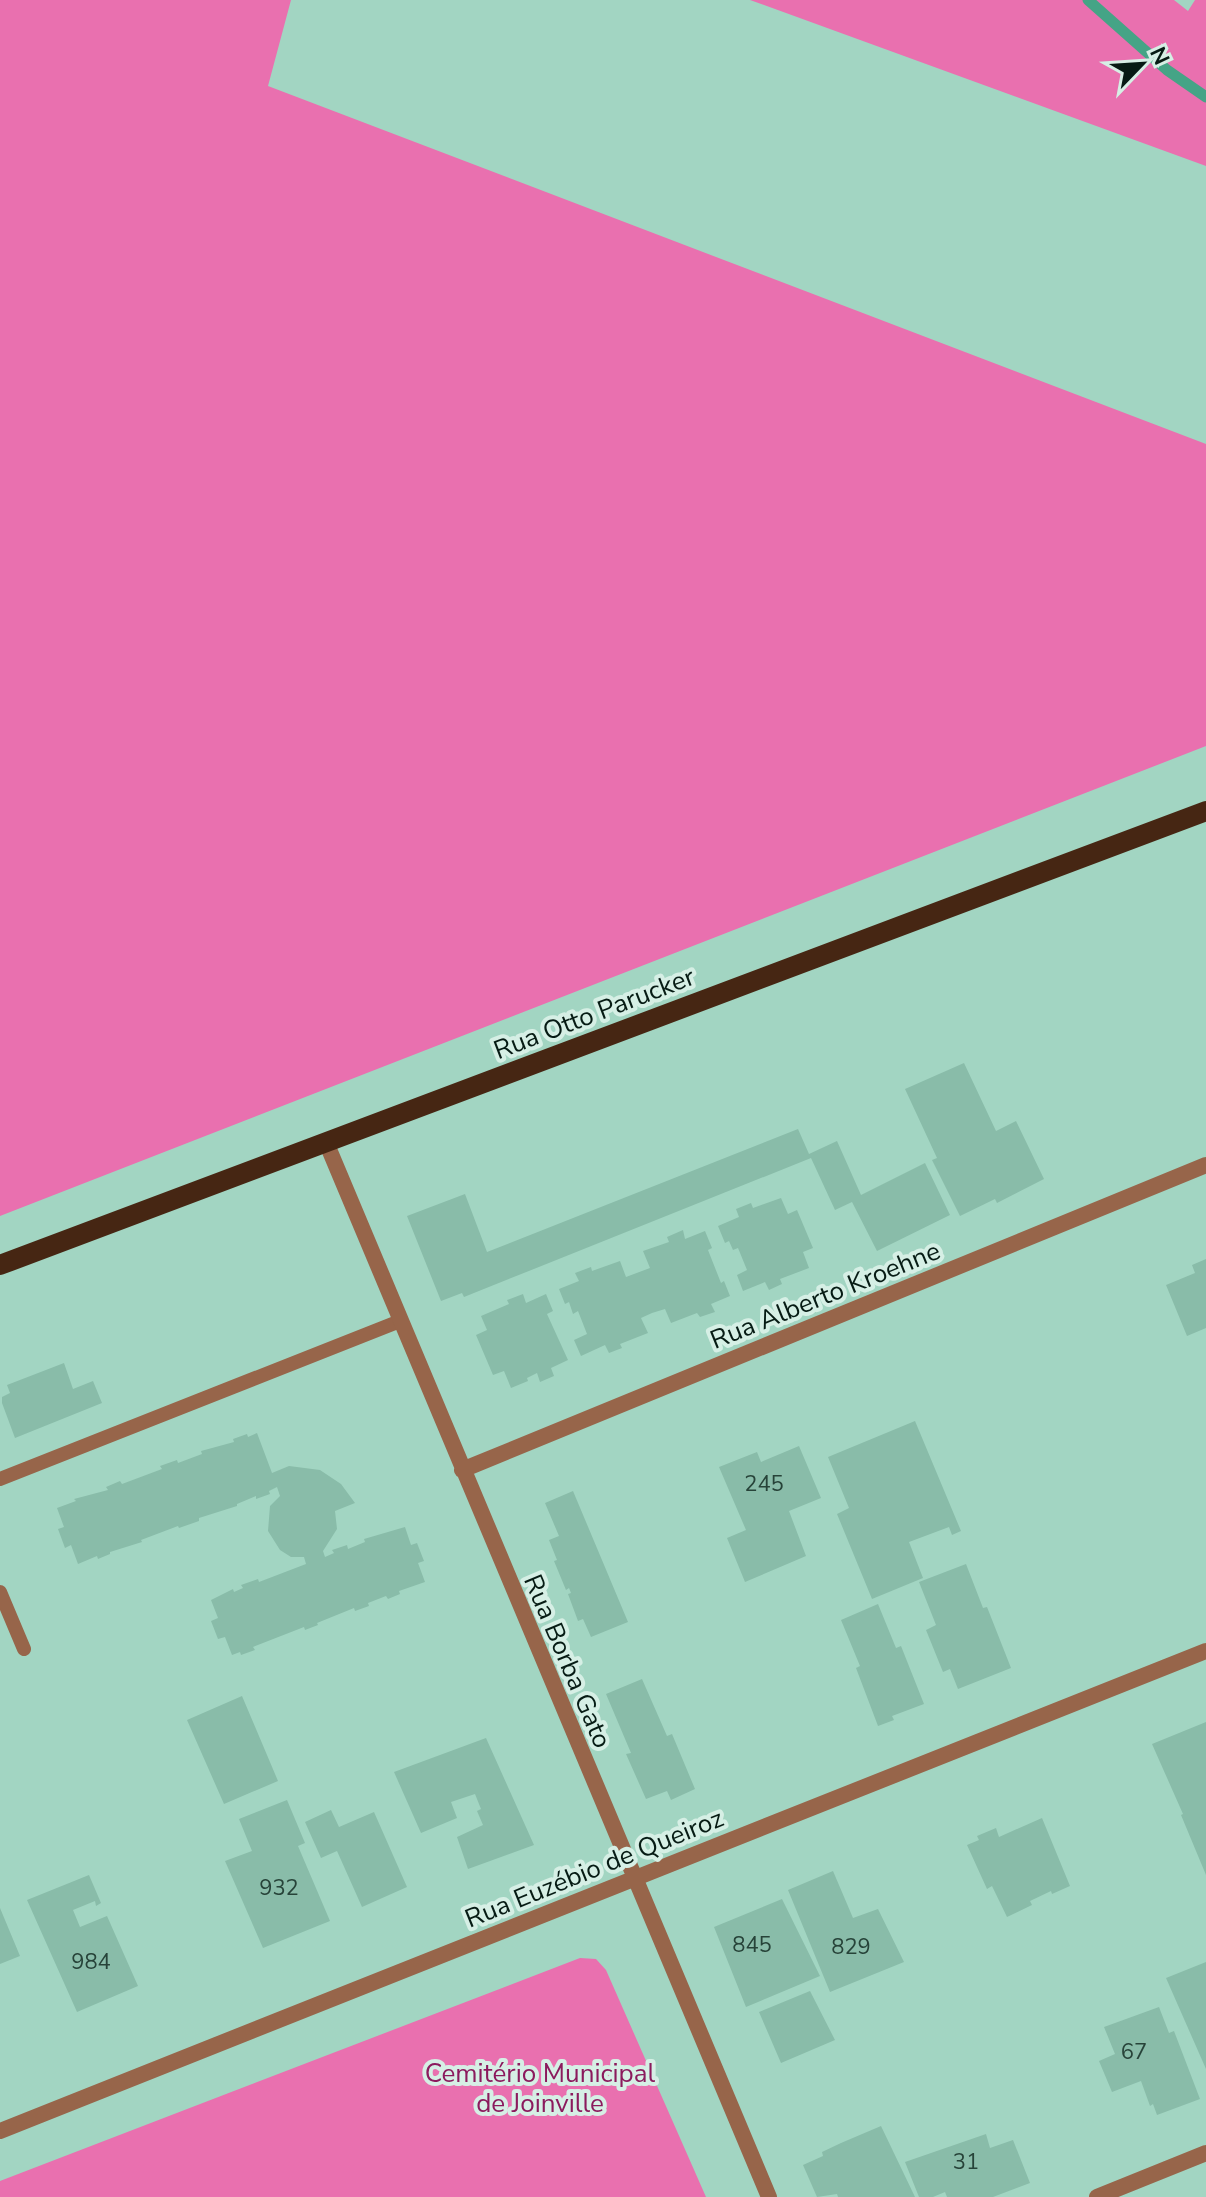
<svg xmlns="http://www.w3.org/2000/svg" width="1206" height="2197" font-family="'Nunito Sans',sans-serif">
  <rect width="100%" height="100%" fill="#a2d5c2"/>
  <path fill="#e970af" d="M0,0h291l-23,86 938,358v302l-1206,470z
    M750,0h424l14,11 7,-11h11v166z
    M580,1958l16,1 10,11 100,227h-706v-16z"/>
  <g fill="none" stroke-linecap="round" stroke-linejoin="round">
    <path stroke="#45a486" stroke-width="11" d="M1088,0l79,70 39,27"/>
  </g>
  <path fill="#89bca9" d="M964,1063l32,68 20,-10 28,58 -47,24 -2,-4 -35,17 -28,-56 5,-2 -32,-69z
    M798,1129l11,25 28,-13 24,54 64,-32 25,52 -73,36 -25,-49 -17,8 -24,-52 -347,139 -2,-4 -21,8 -34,-85 58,-22 22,58z
    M781,1198l7,16 9,-4 16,38 -10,4 6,16 -29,11 2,5 -13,6 -4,-8 -22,9 -6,-16 10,-5 -9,-22 -5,2 -4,-9 -4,2 -7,-17 21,-9 -3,-8 15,-6 2,5z
    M683,1230l2,9 20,-8 7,17 -4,2 13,33 3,-2 6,15 -19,8 4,8 -15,5 -3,-4 -26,10 -6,-14 -13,4 -11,5 7,15 -28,11 2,4 -13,5 -4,-8 -24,11 -7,-16 13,-6 -9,-23 -5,3 -4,-12 -4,2 -6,-15 20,-8 -4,-8 16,-6 1,4 28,-10 6,16 24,-9 -7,-17 26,-9 -2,-5z
    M1206,1259v69l-19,8 -21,-51 29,-12 -3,-8z
    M523,1294l3,9 20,-9 7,17 -6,3 21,46 -17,8 3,8 -14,6 -3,-9 -10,5 1,3 -17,7 -7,-17 -11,4 -17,-40 11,-5 -6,-14 28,-12 -2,-4z
    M64,1363l9,26 20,-8 9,22 -87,35 -13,-35v-6l8,-4 -3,-8z
    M915,1421l46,110 -9,4 -3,-8 -40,15 14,36 -51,21 -35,-85 12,-6 -21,-51z
    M257,1433l15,40 17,-7 31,4 21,14 14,19 -20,8 2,18 -14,22 2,6 9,-4 -2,-3 15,-5 1,4 17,-7 -1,-3 41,-12 6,18 6,-2 7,18 -6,2 7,19 -26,9 1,3 -12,5 -2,-3 -18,7 1,3 -14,5 -1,-3 -37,15 1,2 -13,5 -1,-3 -51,20 2,3 -14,5 -1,-3 -8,3 -7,-18 -7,2 -7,-18 7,-3 -7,-18 22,-11 1,3 9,-4 -2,-3 17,-6 1,3 47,-18 -2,-7h-13l-11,-7 -12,-19 2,-25 10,-10 -3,-9 -8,4 1,3 -14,5v-3l-19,8v2l-38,12v3l-20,7 -1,-2 -37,14 1,2 -32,10v2l-12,5 -1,-3 -19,8 -7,-19 -6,3 -7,-19 6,-2 -7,-19 19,-7 -2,-2 34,-9 -2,-3 14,-6 2,3 40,-15 -2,-3 17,-6 1,3 24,-9 -1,-3 33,-9 -1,-3 14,-5 1,3z
    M799,1446l22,52 -32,13 17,45 -61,26 -18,-44 19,-8 -27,-63 38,-15 4,10z
    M573,1491l55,131 -37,15 -8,-18 -5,2 -10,-27 3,-1 -2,-5 -3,2 -12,-29 3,-1 -8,-20 10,-4 -14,-33z
    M966,1564l17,44 4,-1 24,61 -53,21 -8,-20 -7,3 -17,-42 10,-5 -17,-43z
    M878,1604l18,44 5,-2 23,58 -32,12 2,4 -16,6 -22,-58 4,-2 -19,-46z
    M642,1679l25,57 5,-2 23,55 -24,11 -4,-9 -21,8 -20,-45 5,-1 -25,-59z
    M242,1696l36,85 -54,23 -37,-84z
    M1206,1722v153l-25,-60 2,-1 -31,-70z
    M486,1738l48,107 -66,24 -11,-32 26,-12 -6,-14 4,-2 -6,-15 -24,8 6,16 -36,15 -27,-61z
    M287,1800l18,43 -7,3 32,75 -67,27 -38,-87 27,-10 -13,-32z
    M331,1810l8,17 35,-15 33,75 -45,20 -25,-56 -16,7 -16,-36z
    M1042,1818l28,68 -18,8 -1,-3 -21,10 2,4 -25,12 -15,-31 -5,3 -20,-44 12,-5 -2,-4 19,-8 3,9z
    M833,1871l20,47 25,-9 26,53 -74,30 -42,-102z
    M89,1875l12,28 -5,3 -1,-5 -22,9 7,17 27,-11 31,70 -61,26 -50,-112z
    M782,1899l38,77 -74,31 -32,-80z
    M0,1908l20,48 -20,8z
    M1206,1962v107l-40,-91z
    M810,1991l25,49 -54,23 -22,-51z
    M1159,2007l10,26 5,-2 26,68 -43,16 -4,-11 -3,2 -9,-25 -29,11 -13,-31 16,-7 -11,-27z
    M881,2126l34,71h-77l-1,-3 -20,3 -14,-32 20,-9 -1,-4 19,-9z
    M986,2134l4,14 23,-8 17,43 -37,14h-46l-2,-5 -12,5h-14l-14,-35z"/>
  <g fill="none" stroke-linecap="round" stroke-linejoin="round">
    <path stroke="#97654a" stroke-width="14" d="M0,1479l400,-158
      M0,1592l24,57"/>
    <path stroke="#97654a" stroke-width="16" d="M326,1142l443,1055
      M462,1470l744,-305
      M0,2131l1206,-480
      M1097,2197l109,-44"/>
    <path stroke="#462613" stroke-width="20" d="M0,1265l1206,-454"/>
  </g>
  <g text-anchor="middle" stroke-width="8" stroke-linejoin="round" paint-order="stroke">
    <g font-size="22" fill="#274339">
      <text x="764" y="1491">245</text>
      <text x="279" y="1895">932</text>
      <text x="752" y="1952">845</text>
      <text x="851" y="1954">829</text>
      <text x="91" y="1969">984</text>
      <text x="1134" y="2059">67</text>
      <text x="966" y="2169">31</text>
    </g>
    <g font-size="26" fill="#061b14" stroke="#d6efe5">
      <text transform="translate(594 1013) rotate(-21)" y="9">Rua Otto Parucker</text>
      <text transform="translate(825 1295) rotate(-22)" y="9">Rua Alberto Kroehne</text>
      <text transform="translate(568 1661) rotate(67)" y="9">Rua Borba Gato</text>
      <text transform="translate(594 1868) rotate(-22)" y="9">Rua Euzébio de Queiroz</text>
    </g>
    <g font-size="26" fill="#8b1a5d" stroke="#d6efe5">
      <text x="540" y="2082">Cemitério Municipal<tspan x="540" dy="30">de Joinville</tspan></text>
    </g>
  </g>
  <g transform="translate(1142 64) rotate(65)" stroke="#d6efe5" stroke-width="6" paint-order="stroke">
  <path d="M0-6L14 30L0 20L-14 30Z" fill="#061b14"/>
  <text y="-12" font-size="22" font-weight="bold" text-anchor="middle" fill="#061b14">N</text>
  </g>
</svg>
